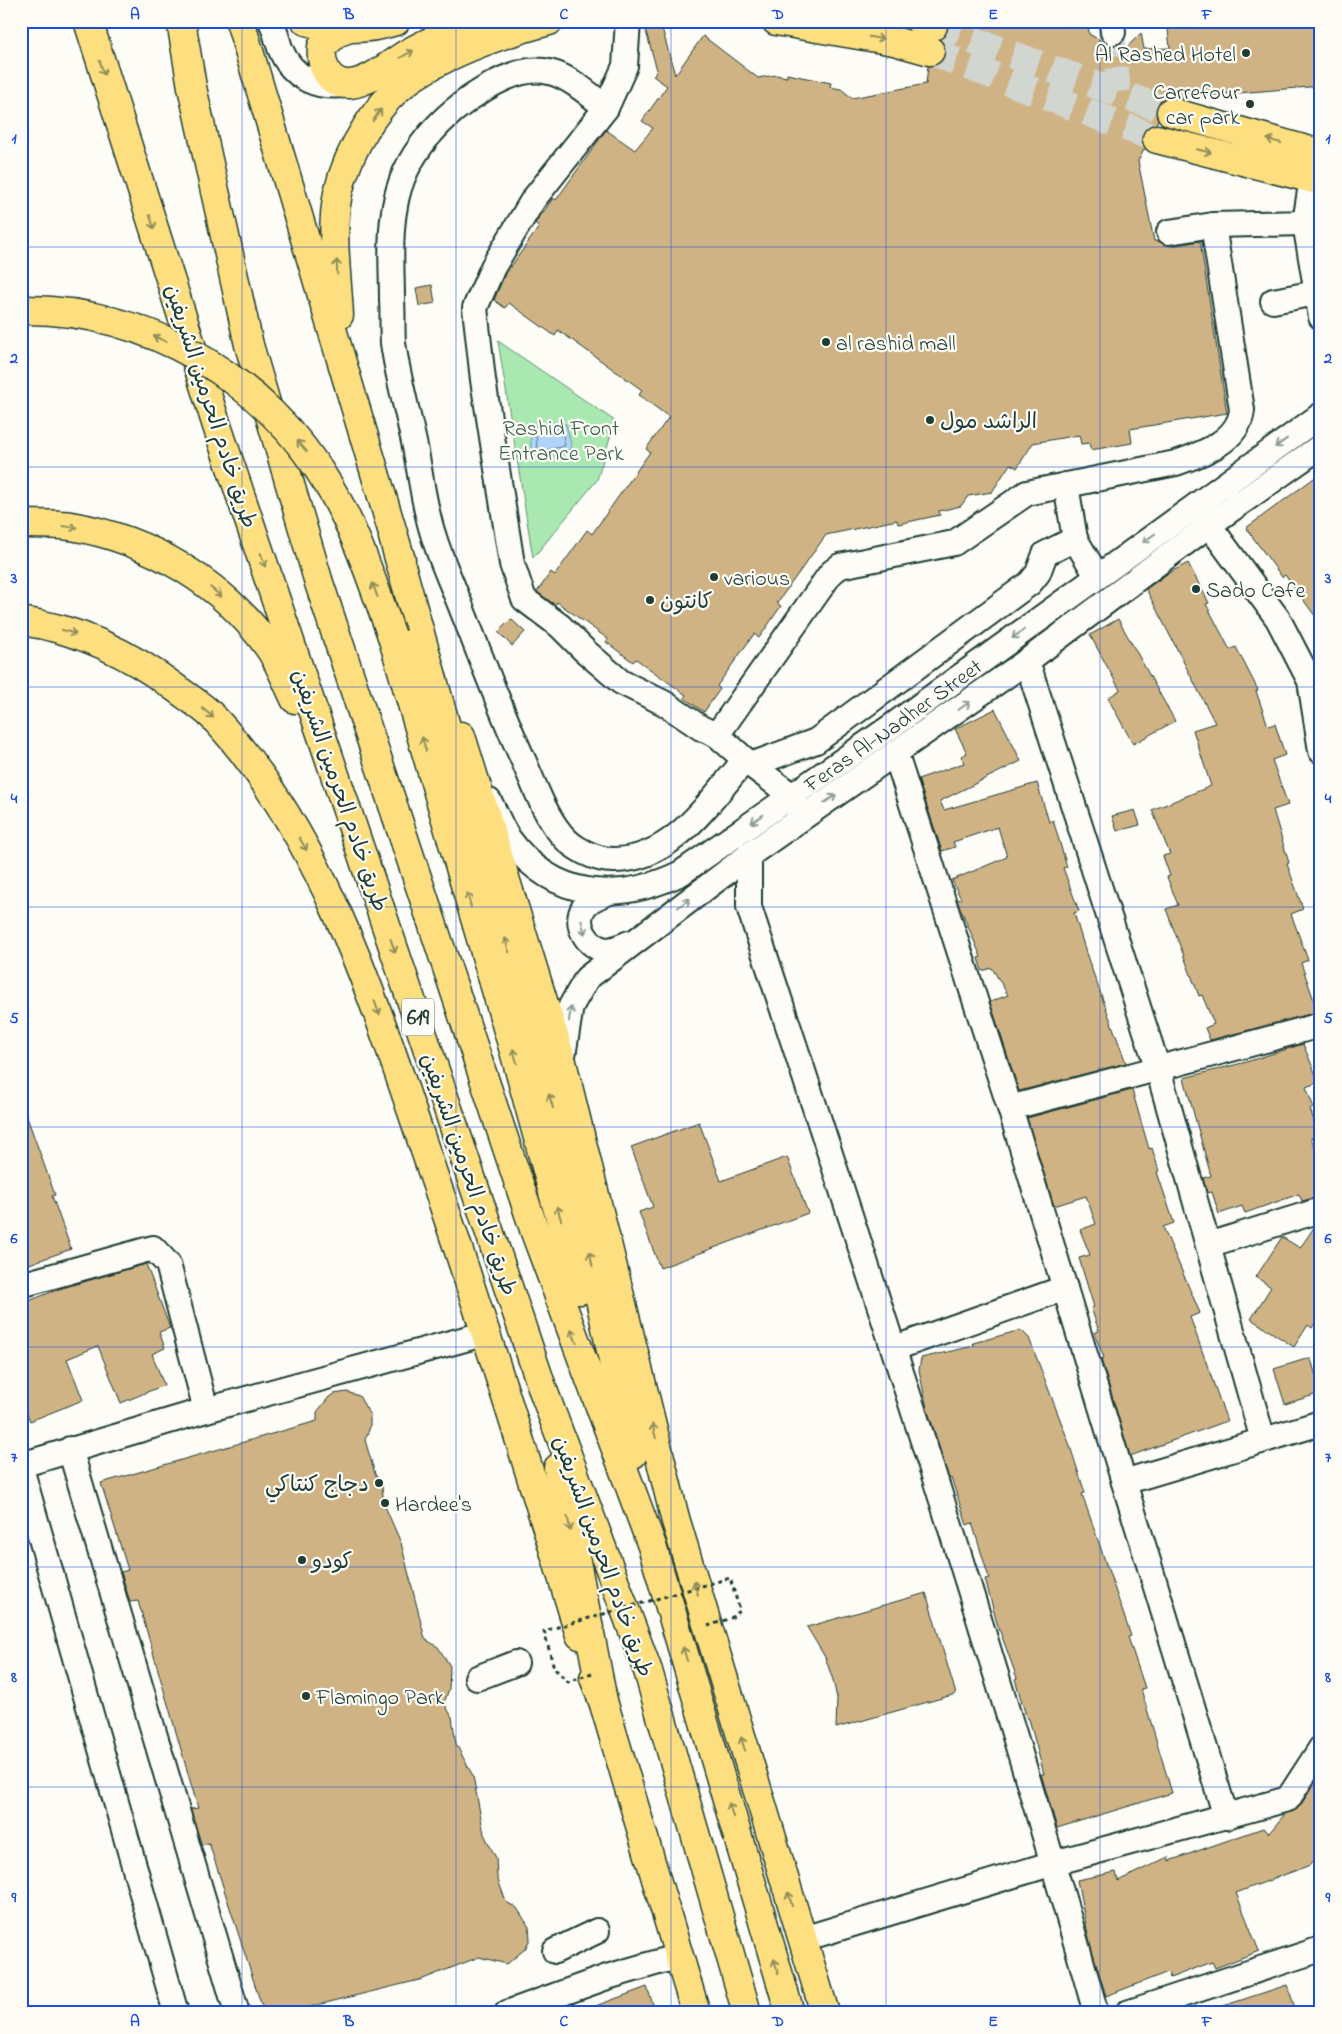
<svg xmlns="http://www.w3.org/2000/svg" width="1342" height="2034" font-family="'Indie Flower','Playpen Sans Arabic',sans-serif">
  <rect width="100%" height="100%" fill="#fdfcf7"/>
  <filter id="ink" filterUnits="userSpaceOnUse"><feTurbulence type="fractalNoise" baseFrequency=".02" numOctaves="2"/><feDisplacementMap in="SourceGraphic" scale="10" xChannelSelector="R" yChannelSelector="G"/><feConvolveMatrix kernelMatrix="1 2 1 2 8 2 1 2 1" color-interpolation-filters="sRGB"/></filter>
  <g filter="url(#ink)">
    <path fill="#a9e8b0" stroke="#649272" d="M498,341l117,80 -18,59 -64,78z"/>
    <path fill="#b0d4f9" stroke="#7698aa" d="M566,424l6,25 -40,11 -2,-33z"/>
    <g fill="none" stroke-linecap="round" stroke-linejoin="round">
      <path stroke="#597983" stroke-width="1" d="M562,430l3,16 -28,6 -1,-20z"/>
    </g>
    <path fill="#d0b385" stroke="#1f3d34" d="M643,21h17l15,54 28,-39 55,42 18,-3 11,2v-3l44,9 -1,4 11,2 11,9 74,-14 2,-18 13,-4 4,-6v-9l-5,-8 7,-7v-11h141l1,13 19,11 17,4 16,-16 3,16 26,-1 -3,-27h154v65l-142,12 -12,-1 -7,4 -4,6 2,13 -2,4 -10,4 -4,8 3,12 -7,13 16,80h4l13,5 29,-5 27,172 -97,16 2,14 -41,7 -2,-7 -8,1 -2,-9 -46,8 -16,25 -7,-4 -18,28 -24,4 -7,10 -22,5 1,4 -42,9 -1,-4 -71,15 -49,68 4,3 -22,32 -5,-4 -37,52 3,3 -16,23 -20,-14 2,-3 -50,-36 -3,3 -27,-20 2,-3 -51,-37 -2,3 -18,-13 14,-20 4,3 32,-45 5,4 58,-82 -4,-3 23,-32 -30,-22 3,-5 -84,-60 -3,6 -46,-33 -4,5 -11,-8 10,-24 35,-49 -4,-4 2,-2 16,-23 3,2 50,-70 29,20 18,-22 -11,-7 25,-35 -14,-10 4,-6z
      M432,285l3,18 -16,3 -3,-18z
      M1321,473v151l-36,-49 -3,2 -36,-49z
      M1188,563l21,40 -3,1 24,46 6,-3 22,43 -2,1 12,35 7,-2 10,31 -13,5 16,45 -15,5 16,53 -2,1 16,45 -12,5 17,46 -7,3 17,49 -108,28 -5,-12 9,-4 -12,-29 -3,1 -33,-87 12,-4 -11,-28 3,-1 -7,-20 7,-2 -18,-44 59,-24 -18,-56 22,-7 -69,-134 21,-15z
      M511,619l14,13 -13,14 -14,-14z
      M1118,619l57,102 -42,23 -25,-46 12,-8 -30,-55z
      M995,709l26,52 -81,40 4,9 93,-27 12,39 4,-2 14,47 -4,1 16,43 -5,2 14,46 38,104 -107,28 -29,-89 18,-7 -16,-27 -10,3 -4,-13 3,-1 -22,-52 -2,-5 4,-1 -9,-19 55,-23 -9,-30 -45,15 2,5 -13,4 -24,-72 46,-16 -3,-7 6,-3 -12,-24z
      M1135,810l5,15 -23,6 -5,-15z
      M1303,1044l16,38 -13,5 8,21 -4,1 9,26 -8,3 10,25v33l-19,5 -3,-7 -54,19 -3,-7 -23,8 -7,-22 -5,1 -4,-15 8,-2 -27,-98 62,-16z
      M1132,1090l17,59 3,-1 7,23 -2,1 17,51 -11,4 37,86 -10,4 37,104 -97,35 -29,-97 3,-1 -10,-25 5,-2 -8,-23 3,-1 -15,-49 11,-3 -10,-25 16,-6 -10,-28 -32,10 -27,-88z
      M21,1106h2l32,89 -3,1 19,53 -50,18z
      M699,1122l22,59 66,-24 21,56 -148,55 -21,-56 14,-5 -22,-60z
      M1321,1224v90l-9,14 -4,-3 -14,22 -43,-28 20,-32 -15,-10 26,-40 18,11 15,-22z
      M146,1264l24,64 -11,4 6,16 -13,6 12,31 -43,18 -23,-57 -31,13 16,41 -53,21 -9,-22v-95l38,-15z
      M1021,1330l8,8 40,105 16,50 -3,1 49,142 -3,1 17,51 -4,1 31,104 -115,35 -16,-54h3l-15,-55h-2l-12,-40 2,-1 -20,-55 -12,-44 4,-1 -17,-55 -5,2 -16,-47 -2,1 -22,-71 -8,-38 2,-12 53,-12 -1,-3z
      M1306,1359h5l10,34 -36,11 -11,-35z
      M347,1392l12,4 11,19v12l-5,13 10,34 7,12 2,18 17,39 24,96 13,8 12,19 -1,23 -5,14 8,14 4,27 17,32 11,58 12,24 1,19 9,25 11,6 12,19 1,12 -5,10 -18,15 -28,-7 -56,22 -138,34h-21l-55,-170 -8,1 -10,-35 7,-1 -60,-207 -8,1 -9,-30 7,-2 -27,-87 216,-62v-9l12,-15 5,-3z
      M926,1593l30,101 -120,34 1,-30 -4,-18 -8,-23 -18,-30z
      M1321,1774v78l-11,13 -74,28 23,58 -44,17 -3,-6 -42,16 -2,-6 -62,24 -16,-52 -13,-64 39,-8 2,9 50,-24 1,4 94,-33 6,5 16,-19 15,-8z
      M1287,1985l10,28h-85l-1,-3z
      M647,1987l9,26h-74v-2z"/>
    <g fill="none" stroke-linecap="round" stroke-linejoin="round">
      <path stroke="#d1d6d0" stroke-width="24" stroke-dasharray="24 12" stroke-linecap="butt" d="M1113,32l6,61"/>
      <path stroke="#d1d6d0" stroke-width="28" stroke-dasharray="28 14" stroke-linecap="butt" d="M933,26l238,86
        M930,51l227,88"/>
      <defs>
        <g id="minor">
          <path d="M271,21c4,9 6,18 9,27 12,31 39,42 70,36"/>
          <path d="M628,21l-3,45 -19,42 -73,92 -40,67 -18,41 8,72 29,184 12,35 36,27 25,25 36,31 43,21 37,25 16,7 34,30 40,30 6,12"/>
          <path d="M1112,21l1,11"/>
          <path d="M606,108c-44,-37 -66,-52 -120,-20 -43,25 -83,67 -91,118 -6,31 -3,64 -3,95 1,14 0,28 1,42 5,35 15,70 22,104 6,29 9,60 18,87 8,27 20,52 30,78 19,48 37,96 58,143 12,26 22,57 40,79 11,14 34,26 52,26 60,1 97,-60 132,-100"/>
          <path d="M1305,223l16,94"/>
          <path d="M1169,232l44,-7 92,-2 7,-45"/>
          <path d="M1273,301l43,-8"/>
          <path d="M1209,525l69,94 32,62 11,70"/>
          <path d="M1075,539l22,37"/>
          <path d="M1027,661l131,408 105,371"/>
          <path d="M717,735l114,-162 9,-7 114,-23 73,-50 149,-30c26,-9 63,-22 66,-53l-29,-185"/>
          <path d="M896,755l114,353 216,709"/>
          <path d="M751,765l65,-24 214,-158 8,-10 7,-19 30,-15 -9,-54"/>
          <path id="s1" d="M489,801c7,12 12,27 20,38 44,60 108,65 172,34l211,-147 429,-311"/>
          <path d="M749,855v52c121,367 242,734 347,1106"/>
          <path d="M607,893c-9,3 -21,8 -25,18 -7,16 7,37 24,39 8,0 16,-4 23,-7"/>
          <path d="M562,1062l9,-56 16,-28 162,-123 278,-194 182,-136 112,-79"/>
          <path d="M1010,1108l311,-83"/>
          <path d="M1208,1245l113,-35"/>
          <path d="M21,1285l132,-37 15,16 38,146"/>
          <path d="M895,1348l170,-60"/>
          <path d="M70,1449l167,564"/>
          <path d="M21,1465l185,-55 281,-77"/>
          <path d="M21,1468l155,545"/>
          <path d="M1124,1482l197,-59"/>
          <path d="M477,1678l39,-15"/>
          <path d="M803,1939l251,-76 234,-64 33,-51"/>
          <path d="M555,1951l42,-20"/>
          <path d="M507,2013l100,-36 72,-21"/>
          <path d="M1127,2013l194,-64"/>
        </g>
        <path id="major" d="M240,21l161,539
          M306,21c30,9 59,10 90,0
          M776,21l118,20 36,10
          M920,21l13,5
          M350,28l-14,5 -14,14c-2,19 7,38 28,37 21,-2 41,-21 58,-31 18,-10 43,-22 64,-26 11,-3 23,-2 34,-3
          M1171,112l150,42
          M1157,139l164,42
          M339,315c-2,-40 -9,-83 -1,-122 10,-43 40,-94 78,-118 40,-26 88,-42 133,-54
          M21,621c59,8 113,35 160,71 11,8 24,16 33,26 110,118 163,291 214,441 54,158 103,317 152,476
          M461,736l101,326 113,456 150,495
          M594,1678l9,23 93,312"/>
        <path id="highway" d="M88,21l128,402 327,967 105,281 99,342
          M181,21l11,66 57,258 70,238 216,649 117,314 138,467
          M21,524c16,0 34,0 50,2 77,13 153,57 199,123 10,15 17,34 25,50
          M393,537l186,664 54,253
          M392,636l122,415 66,239
          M558,1468l45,233"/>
      </defs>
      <use href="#minor" stroke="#1f3d34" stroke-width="28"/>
      <use href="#major" stroke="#1f3d34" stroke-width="31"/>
      <use href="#highway" stroke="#1f3d34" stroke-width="31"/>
      <use href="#minor" stroke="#fdfcf7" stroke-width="24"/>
      <use href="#major" stroke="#fedf80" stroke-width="28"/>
      <use href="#highway" stroke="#fedf80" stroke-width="28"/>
      <defs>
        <path id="highway-bridge" d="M21,310c125,-2 245,69 308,176 28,46 44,99 63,150"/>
      </defs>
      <use href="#highway-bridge" stroke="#1f3d34" stroke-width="31" stroke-linecap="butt"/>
      <path stroke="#1f3d34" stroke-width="3" stroke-dasharray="4 4" stroke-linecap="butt" d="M592,1673l-24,9 -14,-14 -10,-37 186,-53 10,33 -9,7 -23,8"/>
      <use href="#highway-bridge" stroke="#fedf80" stroke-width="28"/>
    </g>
    <defs><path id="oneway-shaft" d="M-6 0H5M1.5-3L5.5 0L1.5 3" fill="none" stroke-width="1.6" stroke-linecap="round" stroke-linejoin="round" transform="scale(1.25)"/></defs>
    <g stroke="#8e8e5a">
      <use href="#oneway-shaft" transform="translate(876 38) rotate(10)"/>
      <use href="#oneway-shaft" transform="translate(407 54) rotate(-29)"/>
      <use href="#oneway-shaft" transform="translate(102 68) rotate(72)"/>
      <use href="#oneway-shaft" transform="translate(377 115) rotate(-55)"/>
      <use href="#oneway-shaft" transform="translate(1274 141) rotate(-165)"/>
      <use href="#oneway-shaft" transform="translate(1204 151) rotate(14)"/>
      <use href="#oneway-shaft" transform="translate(152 222) rotate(72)"/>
      <use href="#oneway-shaft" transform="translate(337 267) rotate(-92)"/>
      <use href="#oneway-shaft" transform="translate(160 339) rotate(-156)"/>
      <use href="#oneway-shaft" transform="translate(302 446) rotate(-130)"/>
      <use href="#oneway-shaft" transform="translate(70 527) rotate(8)"/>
      <use href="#oneway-shaft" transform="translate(263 560) rotate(71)"/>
      <use href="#oneway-shaft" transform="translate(375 590) rotate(-110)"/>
      <use href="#oneway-shaft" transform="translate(216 592) rotate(40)"/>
      <use href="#oneway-shaft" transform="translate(69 632) rotate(17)"/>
      <use href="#oneway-shaft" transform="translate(208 713) rotate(40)"/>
      <use href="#oneway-shaft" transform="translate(424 744) rotate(-106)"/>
      <use href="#oneway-shaft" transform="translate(303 844) rotate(60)"/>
      <use href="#oneway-shaft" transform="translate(469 900) rotate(-106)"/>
      <use href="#oneway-shaft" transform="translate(507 945) rotate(-106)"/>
      <use href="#oneway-shaft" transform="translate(393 946) rotate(71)"/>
      <use href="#oneway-shaft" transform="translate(377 1008) rotate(71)"/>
      <use href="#oneway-shaft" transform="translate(515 1056) rotate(-106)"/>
      <use href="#oneway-shaft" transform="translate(551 1101) rotate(-106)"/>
      <use href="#oneway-shaft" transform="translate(559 1213) rotate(-106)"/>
      <use href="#oneway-shaft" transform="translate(591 1259) rotate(-102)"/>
      <use href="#oneway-shaft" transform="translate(574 1336) rotate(-110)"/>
      <use href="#oneway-shaft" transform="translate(654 1431) rotate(-104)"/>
      <use href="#oneway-shaft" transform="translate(569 1524) rotate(79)"/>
      <use href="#oneway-shaft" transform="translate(696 1588) rotate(-107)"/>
      <use href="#oneway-shaft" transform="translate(685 1654) rotate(-107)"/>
      <use href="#oneway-shaft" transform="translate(743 1744) rotate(-107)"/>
      <use href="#oneway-shaft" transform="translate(731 1810) rotate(-106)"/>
      <use href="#oneway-shaft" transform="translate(790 1899) rotate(-107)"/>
      <use href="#oneway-shaft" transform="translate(776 1966) rotate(-106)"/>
    </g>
    <g stroke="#8e9c96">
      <use href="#oneway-shaft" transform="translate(1281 443) rotate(144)"/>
      <use href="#oneway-shaft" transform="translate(1149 538) rotate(144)"/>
      <use href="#oneway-shaft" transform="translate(1018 634) rotate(144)"/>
      <use href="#oneway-shaft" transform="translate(964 706) rotate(-35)"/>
      <use href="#oneway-shaft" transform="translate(830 799) rotate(-34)"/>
      <use href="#oneway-shaft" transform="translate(757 819) rotate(145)"/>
      <use href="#oneway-shaft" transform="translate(684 903) rotate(-37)"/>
      <use href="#oneway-shaft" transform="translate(583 927) rotate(76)"/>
      <use href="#oneway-shaft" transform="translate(570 1014) rotate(-81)"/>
    </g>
  </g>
  <path fill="none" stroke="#1d4ed8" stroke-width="1" stroke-opacity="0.55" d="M242,21v1992M456,21v1992M671,21v1992M886,21v1992M1100,21v1992M21,247h1300M21,467h1300M21,687h1300M21,907h1300M21,1127h1300M21,1347h1300M21,1567h1300M21,1787h1300"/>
  <g fill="#1f3d34" stroke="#fdfcf7" stroke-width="2">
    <circle cx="1246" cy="53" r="5"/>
    <circle cx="1250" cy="104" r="5"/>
    <circle cx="826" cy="342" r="5"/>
    <circle cx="930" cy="420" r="5"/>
    <circle cx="714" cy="577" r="5"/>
    <circle cx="1196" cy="589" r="5"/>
    <circle cx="650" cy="600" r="5"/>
    <circle cx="379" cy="1483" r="5"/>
    <circle cx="385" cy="1503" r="5"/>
    <circle cx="302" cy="1560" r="5"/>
    <circle cx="306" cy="1696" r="5"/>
  </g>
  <g text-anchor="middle" stroke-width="4.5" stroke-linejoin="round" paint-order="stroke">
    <rect fill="#fdfcf7" stroke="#62766e" stroke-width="1" x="402" y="998.5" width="32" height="37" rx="4"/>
    <g font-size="21" font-weight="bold" fill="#1f3d34">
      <text x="418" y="1024">619</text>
    </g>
    <g font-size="22" fill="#1f3d34" stroke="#fdfcf7" text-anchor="start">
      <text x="1236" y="61" text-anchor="end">Al Rashed Hotel</text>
      <text x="1240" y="99" text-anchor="end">Carrefour<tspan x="1240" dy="25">car park</tspan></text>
      <text x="836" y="350">al rashid mall</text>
      <text x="940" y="428">الراشد مول</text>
      <text x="724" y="585">various</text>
      <text x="1206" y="597">Sado Cafe</text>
      <text x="660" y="608">كانتون</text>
      <text x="369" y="1491" text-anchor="end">دجاج كنتاكي</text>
      <text x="395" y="1511">Hardee's</text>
      <text x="312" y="1568">كودو</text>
      <text x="316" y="1704">Flamingo Park</text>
    </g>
    <g font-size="22" fill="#1f3d34" stroke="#fdfcf7">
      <text transform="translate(212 406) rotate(72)" y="8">طريق خادم الحرمين الشريفين</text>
      <text dy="8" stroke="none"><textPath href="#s1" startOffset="494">Feras Al-Nadher Street</textPath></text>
      <text transform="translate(341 790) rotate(71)" y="8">طريق خادم الحرمين الشريفين</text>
      <text transform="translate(470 1174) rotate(71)" y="8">طريق خادم الحرمين الشريفين</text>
      <text transform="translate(604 1556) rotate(70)" y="8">طريق خادم الحرمين الشريفين</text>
    </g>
    <g font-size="22" fill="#3b5f4d" stroke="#fdfcf7">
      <text x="561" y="435">Rashid Front<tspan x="561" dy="25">Entrance Park</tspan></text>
    </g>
  </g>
  <rect width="1342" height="2034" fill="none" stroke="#fdfcf7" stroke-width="55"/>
  <rect x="28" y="28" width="1286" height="1978" fill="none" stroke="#1d4ed8" stroke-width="2"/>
  <g font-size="16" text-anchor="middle" font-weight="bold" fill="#1d4ed8">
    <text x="135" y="19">A</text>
    <text x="349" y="19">B</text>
    <text x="564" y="19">C</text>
    <text x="778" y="19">D</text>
    <text x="993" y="19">E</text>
    <text x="1207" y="19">F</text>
    <text x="14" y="143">1</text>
    <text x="1328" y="143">1</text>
    <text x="14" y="363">2</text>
    <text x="1328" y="363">2</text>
    <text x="14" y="583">3</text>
    <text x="1328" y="583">3</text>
    <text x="14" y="803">4</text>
    <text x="1328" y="803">4</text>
    <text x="14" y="1023">5</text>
    <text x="1328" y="1023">5</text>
    <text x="14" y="1243">6</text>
    <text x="1328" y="1243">6</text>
    <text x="14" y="1462">7</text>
    <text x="1328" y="1462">7</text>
    <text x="14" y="1682">8</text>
    <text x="1328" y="1682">8</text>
    <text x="14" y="1902">9</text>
    <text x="1328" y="1902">9</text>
    <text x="135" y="2026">A</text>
    <text x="349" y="2026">B</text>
    <text x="564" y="2026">C</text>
    <text x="778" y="2026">D</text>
    <text x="993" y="2026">E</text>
    <text x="1207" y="2026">F</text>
  </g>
</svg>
